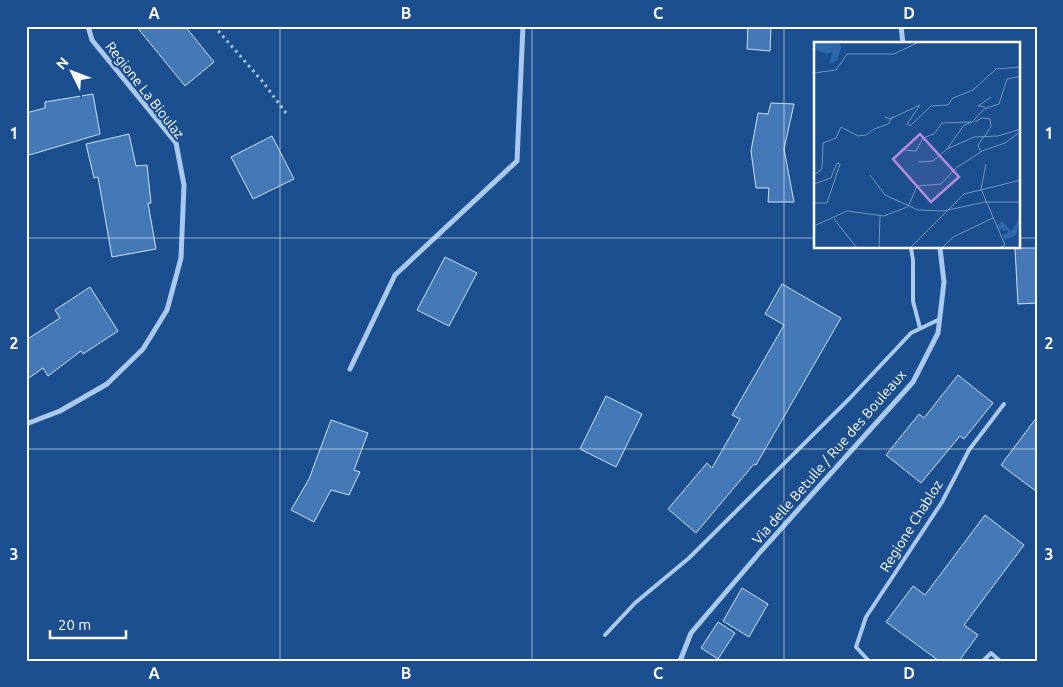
<svg xmlns="http://www.w3.org/2000/svg" width="1063" height="687" font-family="Ubuntu,sans-serif">
  <rect width="100%" height="100%" fill="#1b4f8f"/>
  <path fill="#4478b7" stroke="#cfe3fa" d="M136,26h49l29,36 -29,24z
    M748,26h23l-1,25 -23,-2z
    M93,94l7,40 -74,22v-43l19,-5v-6z
    M771,103l23,1 -10,45 10,53h-26l1,-14h-13l-5,-37 7,-38 10,1z
    M129,134l7,32 11,-1 4,38h-3l8,46 -44,8 -14,-80 -4,1 -8,-34z
    M272,136l22,43 -41,20 -22,-42z
    M1015,248h22v55l-19,1z
    M445,257l32,16 -28,53 -32,-16z
    M782,284l59,34 -85,147 -2,-1 -58,69 -28,-24 39,-46 5,5 28,-49 -8,-4 52,-90 -19,-11z
    M90,287l28,44 -35,23 -2,-3 -33,25 -5,-8 -17,12v-40l34,-22 -5,-8z
    M958,375l35,28 -29,36 -4,-3 -39,47 -35,-28 33,-41 5,4z
    M606,396l36,18 -26,53 -36,-18z
    M1037,417v75l-36,-27z
    M331,420l37,13 -14,37 6,2 -11,23 -18,-5 -17,32 -23,-12 18,-31z
    M985,515l39,30 -60,80 14,10 -19,26h-20l-53,-39 27,-36 12,9z
    M742,588l26,16 -19,33 -26,-16z
    M718,622l17,11 -17,26 -17,-11z"/>
  <g fill="none" stroke-linecap="round" stroke-linejoin="round">
    <path stroke="#a9c9ee" stroke-width="3" stroke-dasharray="2.5 4" stroke-linecap="butt" d="M214,26l49,56 23,31"/>
    <path stroke="#a9c9ee" stroke-width="4" d="M911,248l2,12v41l7,27
      M605,635l30,-32 54,-45 161,-160 61,-65 29,-14
      M869,661l-13,-14 10,-30 76,-115 27,-52 35,-46
      M983,661l8,-8 9,8"/>
    <path stroke="#a9c9ee" stroke-width="5" d="M901,26l2,18
      M350,369l45,-94 122,-114 6,-135
      M26,424l34,-13 47,-27 36,-35 24,-39 14,-52 3,-73 -8,-42 -84,-103 -4,-14
      M680,661l11,-28 70,-82 152,-169 25,-49 6,-51 -4,-34"/>
  </g>
  <path fill="none" stroke="#fff" stroke-width="1" stroke-opacity="0.55" d="M280,26v635M532,26v635M784,26v635M26,238h790M1019,238h18M26,449h1011"/>
  <g text-anchor="middle" stroke-width="4.5" stroke-linejoin="round" paint-order="stroke">
    <g font-size="14" fill="#fff" stroke="#1b4f8f">
      <text transform="translate(145 90) rotate(52)" y="5">Regione La Bioulaz</text>
      <text transform="translate(829 457) rotate(-49)" y="5">Via delle Betulle / Rue des Bouleaux</text>
      <text transform="translate(911 526) rotate(-58)" y="5">Regione Chabloz</text>
    </g>
  </g>
  <g transform="translate(814 42)">
    <rect width="206" height="206" fill="#1b4f8f"/>
    <path d="M0,0h25l2,6 -4,12 -7,4 2,-12 -5,2 -12,-4zM206,176l-4,17 -11,5 -3,-6h5l1,-4 -5,1 -1,-4 -2,4 -3,-6 5,-4 9,10z" fill="#2e69ad"/>
    <path fill="none" stroke="#7695bc" stroke-width="1" d="M0,31l22,-3 11,-16h47l25,-12M207,34l-14,3 -8,25 -15,5 -12,13 -8,3 -17,24 27,-12 24,-1 23,-7M171,65l-7,-1 13,-9M71,75l5,2 30,-14 -13,19 3,2 21,-20 17,-1 5,-7 20,-8 23,-21 25,-2M161,80l7,-4 8,1 1,8 -13,18 3,7M89,108l13,1 7,-13 11,-4 8,-11 29,-1M104,120l15,-1 14,-12M172,122l-5,25 24,56 -6,3M0,133l8,-6 1,-26 13,-5 5,-11 17,9 8,-1 8,-6 14,-5 5,-8M56,133l15,20 33,15 25,1 42,-9h36M0,142l17,-6 6,-15 3,1 -13,39h-13M94,165l9,-21 24,-2 15,-16 26,-17 23,-8 16,-12M20,177l23,29M0,184l33,-15 37,5 23,-9M50,206h19M65,206l1,-32M73,206h28M96,206l54,-54 57,-14M128,206l11,-11 40,-19"/>
    <path fill="#b68bdc" fill-opacity="0.15" stroke="#b68bdc" stroke-width="2.5" d="M106,92l39,43 -28,25 -38,-43z"/>
    <rect width="206" height="206" fill="none" stroke="#fff" stroke-width="2.5"/>
  </g>
  <rect width="1063" height="687" fill="none" stroke="#1b4f8f" stroke-width="55"/>
  <g transform="translate(72 72) rotate(312)" stroke="#1b4f8f" stroke-width="4" paint-order="stroke">
  <path d="M0-4L9 19L0 12L-9 19Z" fill="#ffffff"/>
  <text y="-8" font-size="14" font-weight="bold" text-anchor="middle" fill="#ffffff">N</text>
  </g>
  <path d="M50 630v8h76v-8" fill="none" stroke="#ffffff" stroke-width="2.5"/>
  <text x="58" y="630" font-size="15" fill="#ffffff" stroke="#1b4f8f" stroke-width="4" paint-order="stroke">20 m</text>
  <rect x="28" y="28" width="1008" height="632" fill="none" stroke="#fff" stroke-width="2"/>
  <g font-size="16" text-anchor="middle" font-weight="bold" fill="#fff">
    <text x="154" y="19">A</text>
    <text x="406" y="19">B</text>
    <text x="658" y="19">C</text>
    <text x="909" y="19">D</text>
    <text x="14" y="139">1</text>
    <text x="1049" y="139">1</text>
    <text x="14" y="349">2</text>
    <text x="1049" y="349">2</text>
    <text x="14" y="560">3</text>
    <text x="1049" y="560">3</text>
    <text x="154" y="679">A</text>
    <text x="406" y="679">B</text>
    <text x="658" y="679">C</text>
    <text x="909" y="679">D</text>
  </g>
</svg>
